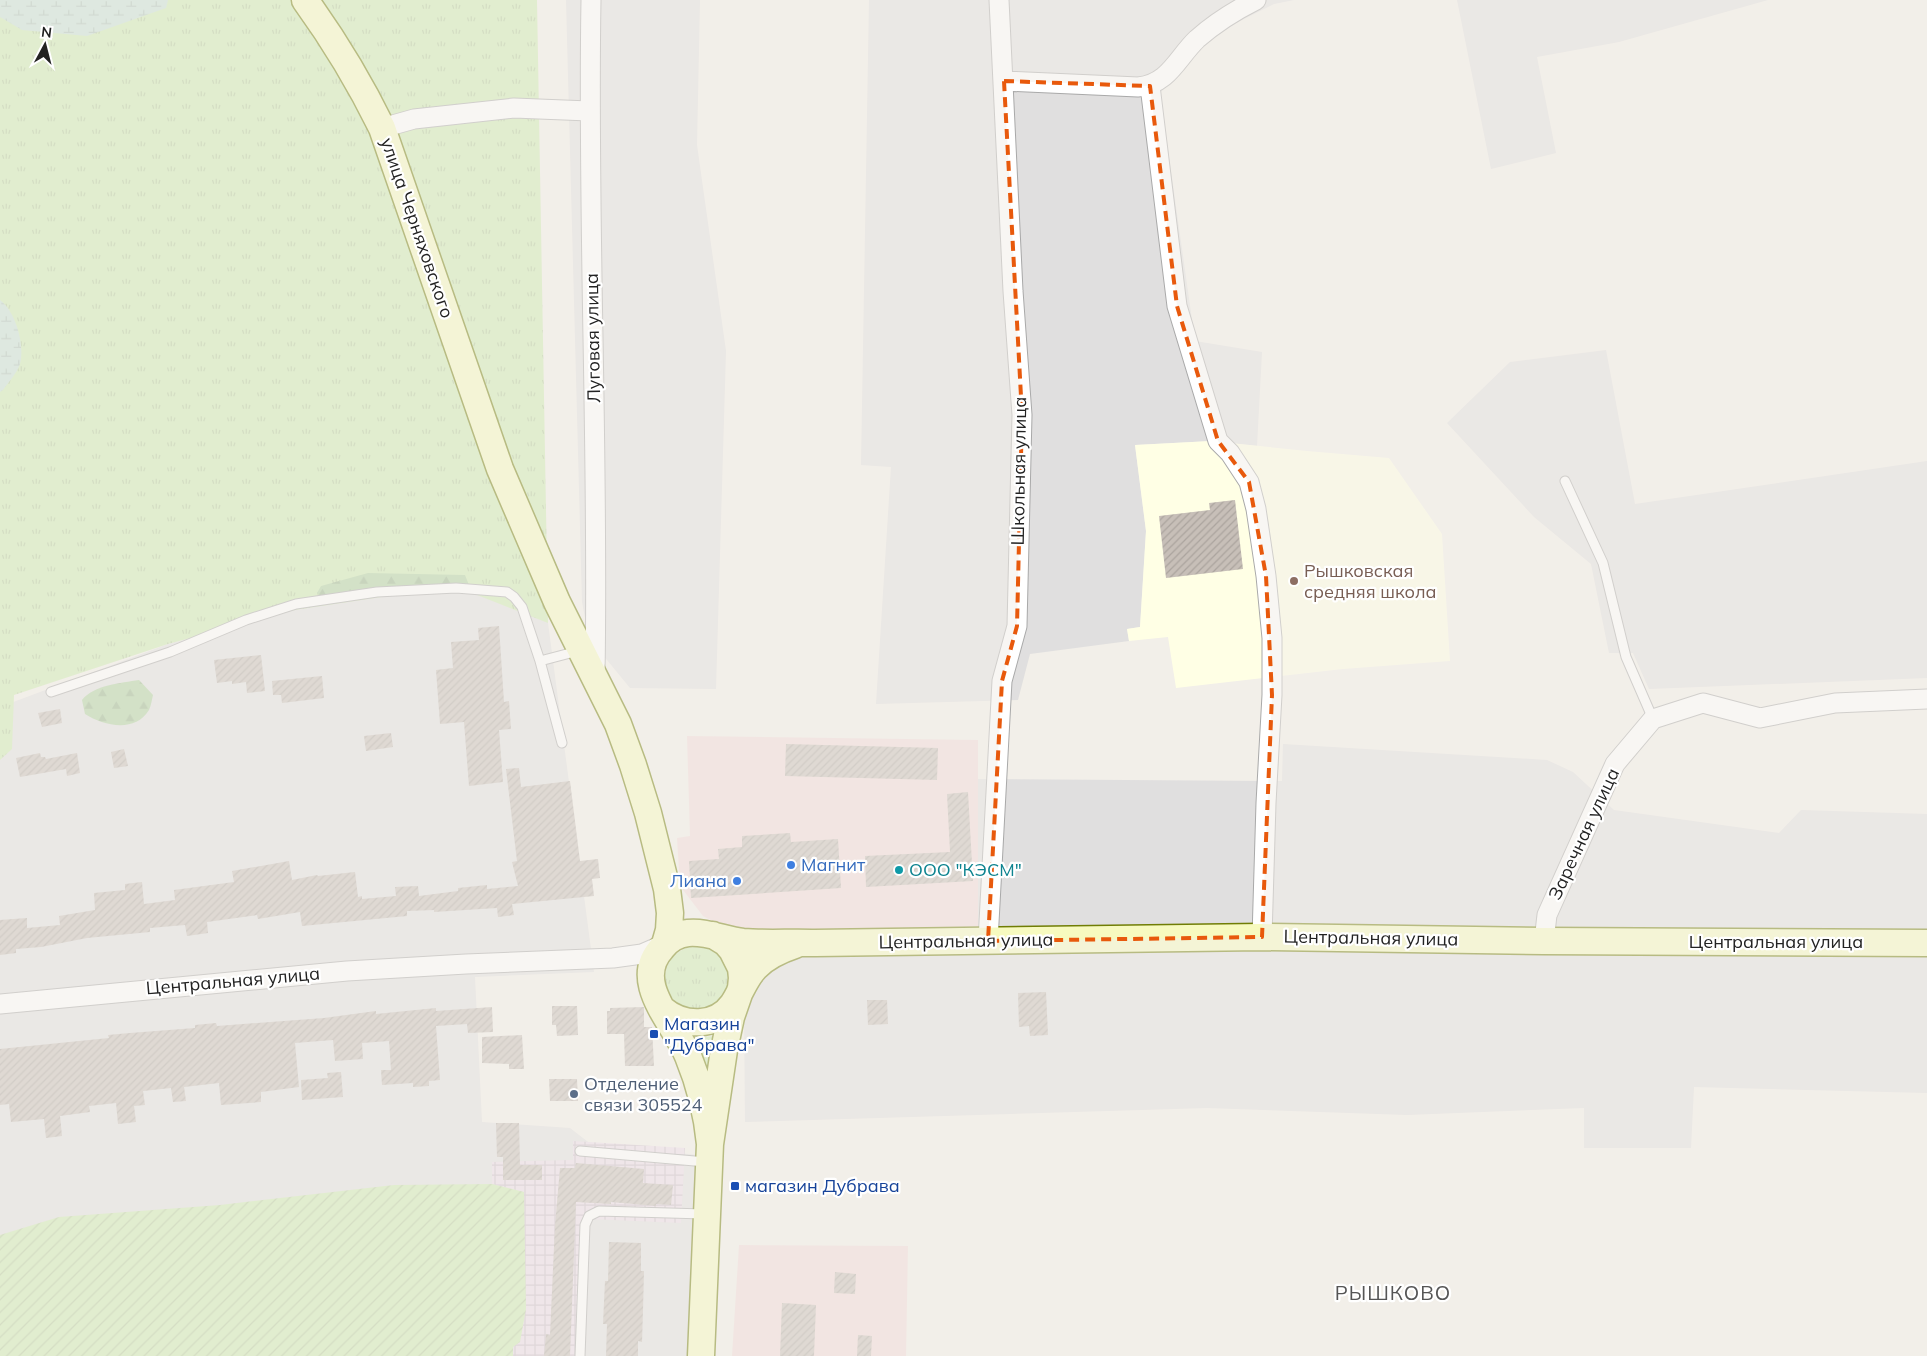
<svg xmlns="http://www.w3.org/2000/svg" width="1927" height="1356" font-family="Mulish,sans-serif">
  <defs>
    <pattern id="industrial-grid" width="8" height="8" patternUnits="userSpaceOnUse" patternTransform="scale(1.25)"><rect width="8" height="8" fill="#ebdbe8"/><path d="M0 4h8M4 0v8" fill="none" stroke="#c9bcc7"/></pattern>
    <pattern id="grass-tufts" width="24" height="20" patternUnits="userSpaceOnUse" patternTransform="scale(1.25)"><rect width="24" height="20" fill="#cdebb0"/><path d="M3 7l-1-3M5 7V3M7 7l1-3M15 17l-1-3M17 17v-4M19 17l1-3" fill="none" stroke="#b0c997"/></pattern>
    <pattern id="forest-firs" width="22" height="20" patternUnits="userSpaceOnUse" patternTransform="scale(1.25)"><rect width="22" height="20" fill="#add19e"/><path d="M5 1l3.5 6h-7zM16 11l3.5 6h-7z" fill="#95b388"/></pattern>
    <pattern id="wetland-marsh" width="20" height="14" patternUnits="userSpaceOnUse" patternTransform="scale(1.25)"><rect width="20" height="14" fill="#c6e0d4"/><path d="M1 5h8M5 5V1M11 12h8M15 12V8" fill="none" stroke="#aac0b6"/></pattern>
    <pattern id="garden-furrows" width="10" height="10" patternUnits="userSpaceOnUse" patternTransform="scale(1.25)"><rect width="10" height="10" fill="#cdebb0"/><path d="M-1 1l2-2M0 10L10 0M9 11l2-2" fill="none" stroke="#b0c997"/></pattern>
    <pattern id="building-hatch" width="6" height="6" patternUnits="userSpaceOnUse" patternTransform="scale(1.25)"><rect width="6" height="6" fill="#c7bfb8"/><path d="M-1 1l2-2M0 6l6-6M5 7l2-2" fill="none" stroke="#aba49e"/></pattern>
  </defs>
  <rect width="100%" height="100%" fill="#f2efe9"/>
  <path fill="#e0dfdf" d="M566,0h134l-3,145 29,206 -10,338 -86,-1 -41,-50 -7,-36z
    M869,0h425l-20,4 -38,19 -31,21 -45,49 35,248 67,11 -5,94 -46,-5 -76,4 11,86 -6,96 -13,2 2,12 -99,13 -12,46 -142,4 15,-237 -30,-2z
    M1457,0h311l-149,42 -82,15 19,96 -65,16z
    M1606,350l29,154 292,-43v217l-278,11 -16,-36h-24l-18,-89 -57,-47 -87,-94 63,-61z
    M467,591l73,10 8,22 46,349 -119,5 7,145 88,6 22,17 128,12 -11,199h-709v-649l168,-63 127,-34 100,-15z
    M1283,744l264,16 26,12 41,38 165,23 22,-23 126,4v279l-233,-6 -3,61h-107v-40l-177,7 -200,-7 -462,14 -1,-115 19,-73 215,-3 -1,-152 305,2z"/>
  <path fill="#f2dad9" d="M687,736l291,4v191l-215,3 -36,-5 -24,-13 -23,-30 -3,-48 13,-2z
    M739,1245l169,1 -2,110h-174z"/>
  <path fill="url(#industrial-grid)" d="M573,1141l112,7 -4,75 -91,-4 -5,137h-72l11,-164 -32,-8v-22l81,-2z"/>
  <path fill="#ffffe5" d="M1211,441l96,10 82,7 53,76 8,127 -107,8 -167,19 -8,-51 -39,4 -2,-12 13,-2 6,-96 -11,-86z"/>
  <path fill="url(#grass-tufts)" d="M0,0h537l11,623 -81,-32 -72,4 -100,15 -127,34 -154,51 -2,54 -12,11z
    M665 978a32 32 0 1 1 64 0a32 32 0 1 1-64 0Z
    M713,1036l-3,40 -14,-38z"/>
  <path fill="url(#forest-firs)" d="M368,573l97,2 4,10 -147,12 -5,-4 4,-7z
    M139,680l14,15c-1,4 -2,11 -4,15 -14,23 -45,16 -64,4l-3,-14c12,-15 39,-17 57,-20z"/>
  <path fill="url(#wetland-marsh)" d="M0,0h168l-2,8 -79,28 -65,-6 -22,-13z
    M0,300c16,12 25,45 20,64 -3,9 -12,19 -17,26l-3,2z"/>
  <path fill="url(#garden-furrows)" d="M492,1184l32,8 2,117 -6,33 -7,5v9h-513v-121l59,-18 161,-12 174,-20z"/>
  <path fill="url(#building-hatch)" d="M1235,500l8,69 -77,9 -7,-62 51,-6 -1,-7z
    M499,626l5,76 5,-1 2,28 -12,1 4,52 -34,4 -5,-64 -24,2 -4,-54 17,-2 -2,-26 28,-2 -1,-12z
    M261,655l4,36 -18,2 -1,-11 -14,2v-3l-15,2 -3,-23z
    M322,676l2,22 -42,5 -1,-8h-8l-1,-14z
    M60,709l2,14 -20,4 -4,-14z
    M391,733l2,14 -27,4 -2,-15z
    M786,744l152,4 -1,32 -152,-4z
    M124,749l4,17 -14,2 -3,-16z
    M40,753l1,4h4l1,2 31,-6 3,20 -13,3 -1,-7 -46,8 -4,-19z
    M519,768l2,19 49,-6 10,80 18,-2 2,19 -8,1 2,17 -82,8 2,11 -16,2 -1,-9 -63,4v-2l-27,1v5l-105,10 -2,-14 -42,7 -1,-4 -50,7 1,11 -21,3 -2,-11 -35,3v4l-63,6 -46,9 -25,2v4l-16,2v-35l27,-2v10l33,-3 -1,-9 36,-6 -1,-17 31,-3v-6l17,-2 2,22 31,-4 -1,-10 60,-8 -2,-11 57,-10 3,19 25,-5 1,1 37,-4 3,25 4,-1v3l34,-3 -1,-9 23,-1 1,10 39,-5v-3l29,-3v4l31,-3 -6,-24 5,-1 -11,-92z
    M968,792l5,89 -107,6 -1,-31 85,-4 -3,-58z
    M790,833l1,9 47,-3 3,49 -150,10 -2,-37 30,-2 -1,-10 24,-2v-11z
    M1046,992l2,43 -18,1 -1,-10 -10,1 -1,-34z
    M867,1000h20l1,24 -20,1z
    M552,1006h25l1,29 -21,1 -1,-11h-4z
    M492,1007l1,25 -25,1 -1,-9 -31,2 4,54 -11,1v5l-16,1v-4l-31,2 -1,-15h10l-2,-29 -27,2 1,16 -28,2 -2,-21 -38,3 4,44 -38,5v10l-40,3 -2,-22 -35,4 2,14 -13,1 -2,-14 -28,3 2,14 -11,1 2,16 -18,2 -2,-21 -27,3 1,6 -30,4 2,20 -16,2 -2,-19 -33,3 -2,-18 -9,1v-56l109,-11 -1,-3 22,-2 65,-5v-3l21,-2 1,3 107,-8 52,-7v3l60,-6v3z
    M644,1007v20h8l2,39h-29l-1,-32h-17v-23h3v-3z
    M522,1035l2,34h-15v-5l-27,-1v-26z
    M341,1072l2,25 -41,3 -1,-20 27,-2 -1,-5z
    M549,1079h28l1,22h-28z
    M496,1123h23l1,42h22v15h-39v-23h-6z
    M576,1163l68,6 -1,14 30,2 -2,20 -15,-1v2l-45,-4v2l-35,-2 -6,154h-26l2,-22 4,1 5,-110 5,-57h15z
    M609,1242l32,1v28h3l-1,39 -1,32 -4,-1v15h-32l1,-32h-4l1,-22 1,-21h3z
    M835,1272l21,2 -1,20 -21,-1z
    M782,1303l34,2 -2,51h-34z
    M858,1335l14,1 -1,20h-14z"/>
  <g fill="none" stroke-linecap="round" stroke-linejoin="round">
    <defs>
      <path id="lane" d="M1565,481l38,82 23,94 27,62
        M540,661l38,-10
        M51,692l119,-40 76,-32 50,-16 81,-12 79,-4 51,4 7,5 8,10 18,54 22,82
        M580,1151l126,11
        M580,1356l5,-131 4,-9 10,-5 105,3"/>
      <path id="street" d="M591,0c-4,225 8,450 4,674
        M1004,81l134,6c31,-3 39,-29 59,-48 18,-16 37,-28 59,-39
        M1150,86l27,220 41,135 12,12 19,29 7,27 10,67 6,62v57l-6,108 -4,134
        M382,128l32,-9 100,-11 75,3
        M988,941l14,-260 15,-55 5,-211 -9,-124 -14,-291
        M1544,941l3,-26 68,-151 38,-45 50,-16 57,15 75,-15 92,-4
        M0,1004l347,-33 119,-7 147,-6 29,-4 23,-10"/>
      <path id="secondary" d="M305,0c29,40 55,83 77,128l118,341 57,133 61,122 15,41 15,48 19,76 3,24 -1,17 -4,14
        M662,1009c21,18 54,19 71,-5 8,-12 12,-26 22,-36 11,-12 25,-18 40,-23
        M710,1144c-3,-31 -10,-59 -22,-88 -13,-33 -58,-74 -26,-108 6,-8 16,-14 26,-15 18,-2 37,7 55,9 24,2 49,0 72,1l447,-6 282,4 383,2
        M701,1356l9,-212 14,-94 7,-33 10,-29 1,-10 -1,-10 -9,-18 -6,-7 -13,-8"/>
    </defs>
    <use href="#lane" stroke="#a9a9a9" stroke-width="11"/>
    <use href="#street" stroke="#a9a9a9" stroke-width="21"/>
    <use href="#secondary" stroke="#707d05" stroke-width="29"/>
    <use href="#lane" stroke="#fff" stroke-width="9"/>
    <use href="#street" stroke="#fff" stroke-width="19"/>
    <use href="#secondary" stroke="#f7fabf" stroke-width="26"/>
  </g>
  <path d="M0 0H1927V1356H0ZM1004,81l146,5 27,220 41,135 31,41 17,94 6,119 -10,242 -274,4 14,-260 15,-55 5,-211z" fill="#f2efe9" fill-opacity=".55" fill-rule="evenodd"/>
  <path fill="none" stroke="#e8590c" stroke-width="4" stroke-dasharray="10 6" stroke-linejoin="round" d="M1004,81l146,5 27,220 41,135 31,41 17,94 6,119 -10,242 -274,4 14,-260 15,-55 5,-211z"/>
  <circle fill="#8d6e63" stroke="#fff" stroke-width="2" cx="1294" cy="581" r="5"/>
  <g fill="#3f7fe0" stroke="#fff" stroke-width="2">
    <circle cx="791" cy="865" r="5"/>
    <circle cx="737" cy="881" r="5"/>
  </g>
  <circle fill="#0f9aa8" stroke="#fff" stroke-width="2" cx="899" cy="870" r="5"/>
  <g fill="#1a4fb4" stroke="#fff" stroke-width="2">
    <rect x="649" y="1029" width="10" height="10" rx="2.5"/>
    <rect x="730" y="1181" width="10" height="10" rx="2.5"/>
  </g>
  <circle fill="#5c6f8a" stroke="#fff" stroke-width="2" cx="574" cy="1094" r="5"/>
  <g text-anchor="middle" stroke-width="4.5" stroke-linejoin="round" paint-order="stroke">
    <g font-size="18" fill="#222" stroke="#fff">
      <text transform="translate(417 228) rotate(71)" y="6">улица Черняховского</text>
      <text transform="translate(593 338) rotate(-91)" y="6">Луговая улица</text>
      <text transform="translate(1019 471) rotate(-89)" y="6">Школьная улица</text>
      <text transform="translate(1584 834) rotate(-65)" y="6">Заречная улица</text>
      <text transform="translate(1371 938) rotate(1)" y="6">Центральная улица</text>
      <text transform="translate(966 941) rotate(-1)" y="6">Центральная улица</text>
      <text x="1776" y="948">Центральная улица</text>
      <text transform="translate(233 981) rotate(-5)" y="6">Центральная улица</text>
    </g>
    <g font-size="18" fill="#785e54" stroke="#fff" text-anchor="start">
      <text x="1304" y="577">Рышковская<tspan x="1304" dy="21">средняя школа</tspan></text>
    </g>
    <g font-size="18" fill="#366cbe" stroke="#fff" text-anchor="start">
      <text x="801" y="871">Магнит</text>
      <text x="727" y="887" text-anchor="end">Лиана</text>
    </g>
    <g font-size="18" fill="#0d838f" stroke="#fff" text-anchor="start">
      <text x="909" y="876">ООО "КЭСМ"</text>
    </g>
    <g font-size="18" fill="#164399" stroke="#fff" text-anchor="start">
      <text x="664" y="1030">Магазин<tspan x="664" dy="21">"Дубрава"</tspan></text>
      <text x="745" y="1192">магазин Дубрава</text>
    </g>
    <g font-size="18" fill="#4e5e75" stroke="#fff" text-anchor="start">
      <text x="584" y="1090">Отделение<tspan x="584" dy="21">связи 305524</tspan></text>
    </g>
    <g font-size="20" letter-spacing="1" fill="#555" stroke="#fff">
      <text x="1393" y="1300">РЫШКОВО</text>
    </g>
  </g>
  <g transform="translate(45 45) rotate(7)" stroke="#ffffff" stroke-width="4" paint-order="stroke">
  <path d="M0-4L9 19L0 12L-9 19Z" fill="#222222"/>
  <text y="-8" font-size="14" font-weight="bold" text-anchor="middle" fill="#222222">N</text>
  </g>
</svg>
